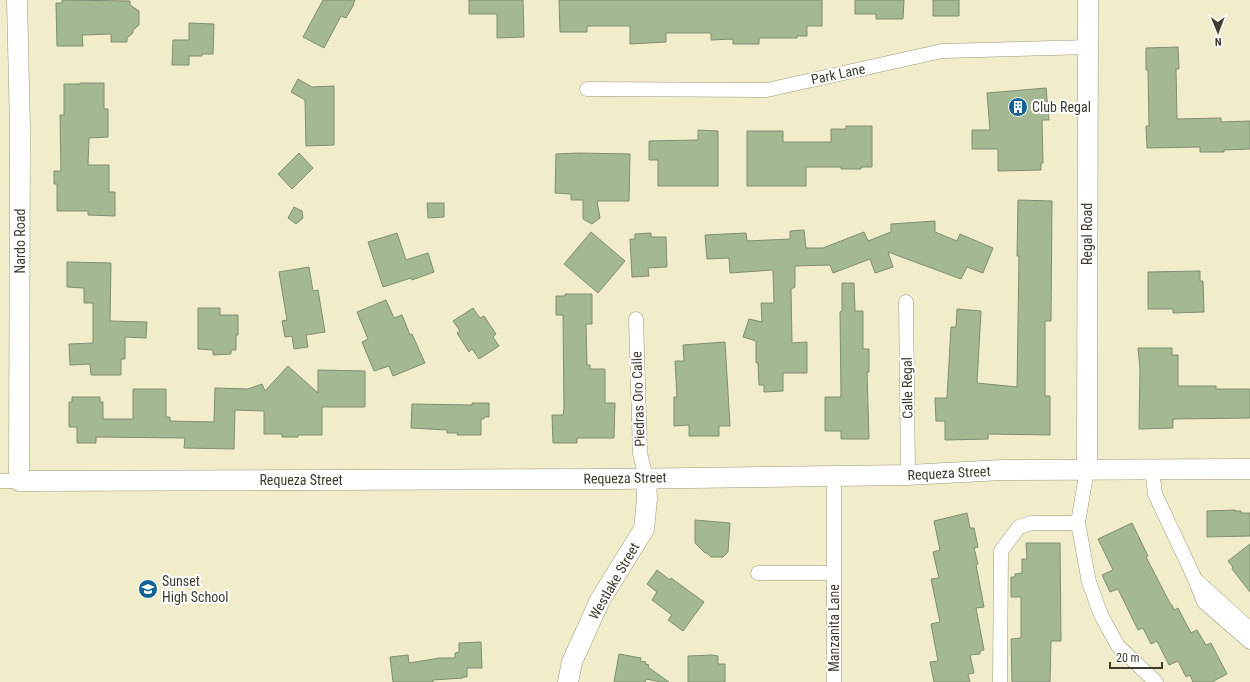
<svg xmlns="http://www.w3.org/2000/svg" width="1250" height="682" font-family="'Roboto Condensed',sans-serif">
  <rect width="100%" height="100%" fill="#f1edcb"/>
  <path fill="#a4b991" stroke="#7e8e71" d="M62,0l68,1v4l9,6v14l-6,5v3l-6,5v4h-16v-8l-29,1 1,11h-26l-1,-43h6z
    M323,0h32l-2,4h1l-8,14 -5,-2 -17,32 -21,-11z
    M469,0h54l1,37 -27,1v-24h-28z
    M559,0h263v26h-15v10h-10v2h-38v6h-26v-5l-22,1v-7h-45v9l-36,2v-18h-43v6h-27z
    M855,0h49l-1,19h-27v-5h-21z
    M933,0h26v16h-26z
    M189,23l25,1 -1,30h-11v2h-13v9h-17l1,-25h16z
    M1178,47l1,22h-3l1,50 44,-1v4l29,-1v28l-26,1v2h-24v-5l-53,1 -1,-22h3l-1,-56h-2v-22z
    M298,79l14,8 22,-1v59l-28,1 -1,-46 -14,-8z
    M80,83h24v26h4v28l-19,1 -1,27h21v27h6v24l-27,-1v-4h-31v-27h-3v-13h7l-1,-56h4v-31h16z
    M1046,88l3,32h-7l1,43h-2v7l-43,1v-22h-26v-19h18l-3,-37z
    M846,126h26v41h-11v2h-20v-2h-35v19h-59v-55h36v11h48v-13h15z
    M698,130l20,1v55h-60v-26h-9v-19l49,-1z
    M299,153l14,15 -21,21 -14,-15z
    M579,153l51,1 -1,47h-32l3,17 -8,6 -9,-5v-19h-12v-6l-16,-1 1,-39z
    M1018,200l34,1 -1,120h-6v75h5v39l-62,-1v5l-43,1v-19h-9l-1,-23h12l4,-71h5l1,-18 24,2 -4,72 40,4 2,-131h-2z
    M427,203h17v14l-16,1z
    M294,207l8,4 1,7 -7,6 -8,-6z
    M935,221v11l22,9 3,-7 33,14 -10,25 -16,-6 -6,12 -73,-27 5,15 -18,6 -5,-14 -37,14 -3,-8 -35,1v21l-4,2 1,54 15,-1v31h-24v18l-19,1v-7h-5l-1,-22h-2v-22l-13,-4 6,-18 13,3 -1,-19h13l-1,-33 -43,3 -1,-15 -22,1 -2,-24 41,-2 1,8 43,-2v-8l14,-1 2,18h17l41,-16 4,9 23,-9v-8z
    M591,232l34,29 -27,32 -34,-29z
    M397,233l9,27 22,-7 6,19 -22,8 -1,-2 -28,9 -15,-45z
    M651,233v4h15l1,30 -19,1 1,8 -17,1 -2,-38h5v-5z
    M67,262l44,1 -1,58 37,1 -1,16 -21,-1v22h-4v16h-30l-1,-11 -20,1 -1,-21 24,-1v-40h-9v-15l-17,-1z
    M309,267l4,24 5,-1 7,42 -19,3 2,12 -14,2 -2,-13 -7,1 -3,-16 5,-1 -8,-48z
    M1200,271v10h3l1,31 -31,1v-4h-25v-37z
    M842,283h12l1,28h8v38h6v23h-2l2,67h-28v-8h-16v-34h16l-1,-85 2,-1z
    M565,294h27v30h-6l1,41h3v4h15v34h10l-1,35h-37v5h-24l-1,-28h11l1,-7 -1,-93h-7v-19h9z
    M386,300l8,18 8,-3 8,20 2,-1 13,29 -32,13 -4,-10 -15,5 -12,-29 6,-3 -11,-27z
    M198,308h22v7h18v20h-2v15h-5v4l-18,1v-5l-15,-1z
    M473,308l7,10 4,-2 12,18 -3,3 6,9 -20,13 -7,-10 -3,3 -12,-19 3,-2 -7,-10z
    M725,342l5,84h-11v10h-30v-11l-15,1v-29h3l-2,-36h9l-1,-16z
    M1138,348h34v7h6v31h38v3h34v29l-77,1v9l-34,1 1,-60z
    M288,366l30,27v-23l47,1v36h-43v28h-24v2h-16v-3h-18v-23l-29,-1 -1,39 -50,-1 1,-10 -89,-1v6h-19v-16h-8v-25h3v-5h28v5h3v17h30v-30h33v28h4v4l44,1 1,-34 33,1 14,-5 3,7z
    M472,403h17v14h-5v2h-3v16h-24l1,-2h-11v-3l-36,-2 1,-24 60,1z
    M1235,510v1h6v2h9v23l-43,1v-26z
    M967,513l3,15h4l4,19 -4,1 4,16 -2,1 8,42 -8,1 8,42 -4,1v3l-10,1 4,18 -6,1 2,8h-36l-4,-20 8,-1 -7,-37 9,-2 -9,-43 8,-1 -6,-26 7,-2 -6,-29z
    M695,520l35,3 -2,29 -5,5h-12l-4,-4h-2l-10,-10z
    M1132,523l16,33 -2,1 25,48h1l2,5 4,-2 13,25 6,-3 9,15 5,-2 16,31 -15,8h-19l-3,-7 -4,2 -8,-16 -9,4 -12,-24 -6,3 -8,-16 -5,2 -20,-41 -8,3 -8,-17 11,-5 -15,-31z
    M1026,543h34l1,98h-10l-1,41h-38l-1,-43 10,-1v-41h-10v-20h4v-3l7,-1v-14h5z
    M1250,544v48l-18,-23 1,-2 -5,-6z
    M657,570l13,10 1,-2 33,24 -21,29 -15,-11 4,-5 -20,-15 5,-8 -10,-8z
    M481,642l1,26h-15v9h-4v1l-30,2v2h-40l-3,-25 18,-2 1,8 31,-5h15v-5l4,-1v-9z
    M619,654l22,4 -1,3 6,1 -1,2 4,1 -1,2 21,15h-8l-15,-3 -1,3h-31z
    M712,655l6,1v8h7v18h-37v-26z"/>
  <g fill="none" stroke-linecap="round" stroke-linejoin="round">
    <defs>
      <path id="street" d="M587,89l180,1 175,-39 147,-4
        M906,302l2,173
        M636,319l4,134 6,25
        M1152,470l3,24 40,85 9,23 46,40
        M0,481h19
        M1078,523l9,-54
        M758,573h76
        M1197,581l53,48
        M834,682v-207
        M1000,682l1,-131 18,-24 12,-4h47l11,59 12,33 17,31 38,36"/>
      <path id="secondary" d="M17,0l3,128 -1,353 598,-2 291,-4 94,-5 248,-1
        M1087,469l1,-469
        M568,682l4,-20 28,-62 44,-71 3,-30 -1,-21"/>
    </defs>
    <use href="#street" stroke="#9b9878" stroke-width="15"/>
    <use href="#secondary" stroke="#9b9878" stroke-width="21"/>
    <use href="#street" stroke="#fff" stroke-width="14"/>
    <use href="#secondary" stroke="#fff" stroke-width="20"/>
  </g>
  <defs>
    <symbol id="building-disc" viewBox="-11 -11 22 22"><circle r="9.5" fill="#136194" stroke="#fff"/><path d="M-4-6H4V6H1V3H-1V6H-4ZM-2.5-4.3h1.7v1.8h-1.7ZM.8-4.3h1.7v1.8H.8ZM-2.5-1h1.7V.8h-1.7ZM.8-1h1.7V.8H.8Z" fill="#fff"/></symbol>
    <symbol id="school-disc" viewBox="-11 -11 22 22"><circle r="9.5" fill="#136194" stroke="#fff"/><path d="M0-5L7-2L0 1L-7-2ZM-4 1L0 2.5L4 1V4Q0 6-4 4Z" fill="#fff"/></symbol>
  </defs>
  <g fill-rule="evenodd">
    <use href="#building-disc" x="1007" y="96" width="22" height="22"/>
    <use href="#school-disc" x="137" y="578" width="22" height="22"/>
  </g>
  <g text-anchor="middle" stroke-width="4" stroke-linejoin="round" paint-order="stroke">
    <g font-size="14" fill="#3d3c2e" stroke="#fff">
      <text transform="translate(838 74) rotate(-12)" y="5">Park Lane</text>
      <text transform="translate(1087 234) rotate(-90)" y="5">Regal Road</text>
      <text transform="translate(20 241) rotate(-90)" y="5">Nardo Road</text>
      <text transform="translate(907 388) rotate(-91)" y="5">Calle Regal</text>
      <text transform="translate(638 399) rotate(-92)" y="5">Piedras Oro Calle</text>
      <text transform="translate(949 473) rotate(-3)" y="5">Requeza Street</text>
      <text transform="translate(625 478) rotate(-1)" y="5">Requeza Street</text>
      <text x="301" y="485">Requeza Street</text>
      <text transform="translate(614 581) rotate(-60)" y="5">Westlake Street</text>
      <text transform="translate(834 628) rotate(-90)" y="5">Manzanita Lane</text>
    </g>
    <g font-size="14" fill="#3d3c2e" stroke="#fff" text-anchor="start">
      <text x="1032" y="112">Club Regal</text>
      <text x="162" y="586">Sunset<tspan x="162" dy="16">High School</tspan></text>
    </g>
  </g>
  <g transform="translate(1218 32) rotate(179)" stroke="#ffffff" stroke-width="3" paint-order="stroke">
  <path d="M0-3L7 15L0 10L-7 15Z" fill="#3d3c2e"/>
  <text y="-6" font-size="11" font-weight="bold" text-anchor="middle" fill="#3d3c2e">N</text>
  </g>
  <path d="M1110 662v6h52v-6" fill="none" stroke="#3d3c2e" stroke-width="2"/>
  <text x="1116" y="662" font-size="12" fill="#3d3c2e" stroke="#ffffff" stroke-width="3" paint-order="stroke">20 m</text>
</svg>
